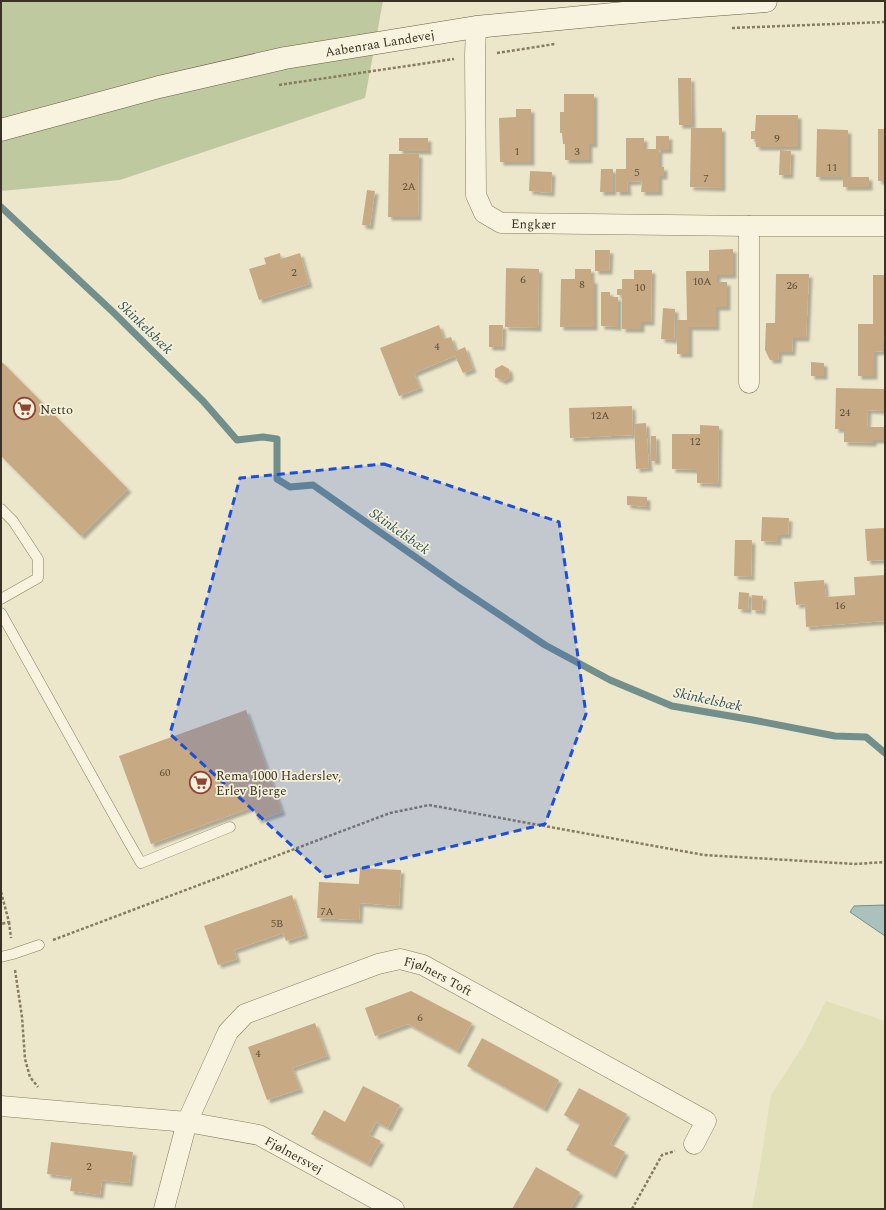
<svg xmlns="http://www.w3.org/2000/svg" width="886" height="1210" font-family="Spectral,serif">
  <defs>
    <filter id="shadow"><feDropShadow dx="3.5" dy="3.5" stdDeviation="1" flood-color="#0004"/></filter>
  </defs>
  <rect width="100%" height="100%" fill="#ece7cb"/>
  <path fill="#e1e0b9" d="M826,1001l59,20v188h-133l7,-37 12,-77 33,-51z"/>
  <path fill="#bec99f" d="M63,1h320l-18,97 -245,82 -119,11v-189z"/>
  <path fill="#abc1be" stroke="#728f8c" d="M885,905v31l-35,-24 4,-6z"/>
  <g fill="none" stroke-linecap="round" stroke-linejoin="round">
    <path stroke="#728f8c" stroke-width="7" d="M1,207l112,105 90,89 34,39 26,-3 14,2v40l13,8 23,-2 145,102 87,58 65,35 62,26 81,14 82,16 31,1 19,16"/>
  </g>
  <path fill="#c7aa84" filter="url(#shadow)" d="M678,78h13l1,47h-13z
    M564,94h30v50h-5v16h-24v-16h-2l-1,-11h-2v-21h4z
    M516,109h15v53h-31l-1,-44 17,-1z
    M756,115h42v32h-42l-1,-8h-4v-8h4z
    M691,128h31v60l-32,-1z
    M817,129l31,1v47h21v10h-26v-10h-27z
    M878,129h7v52h-7z
    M656,136h13v14h-10v17h5v9h-5v16h-18l1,-11 -15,1 1,10h-12v-23h10v-31h18v11h12z
    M399,138h29v13h-29z
    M780,150l11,1 -1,24h-11z
    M389,154h30l-1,63h-30z
    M601,169h12v23h-13z
    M530,171l22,1 -1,21 -22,-2z
    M367,190l8,1 -5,35 -8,-1z
    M733,249v26h-16v7h10v25h-11v20h-27v27h-12v-34h10l-1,-49h23v-21z
    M595,250h15l-1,21h-14z
    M280,253l1,6 19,-6 9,31 -50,16 -10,-31 17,-5 -2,-6z
    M506,268l33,1 -1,59 -33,-1z
    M575,269h16v11h3v47h-34l1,-48h14z
    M634,270h18l-1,52h-10v7h-19v-34h-5v-6h5v-10h12z
    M776,274h33l-3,64h-13l-1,14h-13l-1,8h-8l-5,-10 1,-27h9z
    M873,275h12v67h-2v9l-9,1v24h-16v-52h15z
    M601,292h9v5h8v30l-17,-1z
    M663,308l12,1 -1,31 -13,-1z
    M439,325l5,14 7,-2 5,14 9,-4 8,22 -10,4 -8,-17 -41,17 6,15 -21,8 -19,-48z
    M489,325h14l-1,22h-13z
    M2,362l126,127 -47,47 -80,-80v-93z
    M811,362l13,1v13h-13z
    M502,365l7,4 1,8 -7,4 -8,-4v-8z
    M836,388l49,1v22l-17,-1 -1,17h18v13h-12v3l-29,-1v-13h-9z
    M632,406l1,29 -63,3 -1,-30z
    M646,423l3,45 -13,1 -2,-45z
    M700,425l19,1 -1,58 -21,-1v-13l-25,-1v-35h28z
    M651,436h5l1,25h-6z
    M627,496l20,1v10l-20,-2z
    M762,517l27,1 -1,17h-10v7l-17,-1z
    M885,528v32l-18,1 -2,-32z
    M735,540h17l-1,37 -17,-1z
    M885,575v46l-79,6 -1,-23 -9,1 -2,-23 30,-2 2,17 29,-2 -1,-18z
    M739,592l10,1 -1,17 -10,-1z
    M752,595l11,1 -1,15 -10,-1z
    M246,710l36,102 -24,8 -5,-13 -102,37 -32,-88z
    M360,868l41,2 -2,36 -39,-3 -1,17 -42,-2 2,-36 40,2z
    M292,895l13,40 -19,6 -3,-8 -49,17 3,9 -19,6 -14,-39z
    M411,991l61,32 -15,28 -49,-27 -33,12 -10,-28z
    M315,1023l12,33 -35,12 8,21 -33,11 -19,-53z
    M482,1038l77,42 -15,29 -77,-43z
    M363,1086l37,19 -12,23 -12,-6 -7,13 12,6 -13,23 -57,-30 13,-24 21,12z
    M579,1088l48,26 -17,30 15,8 -12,23 -47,-25 14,-26 -16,-9z
    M51,1142l82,10 -4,31 -27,-3 -2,15 -30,-4 2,-14 -25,-3z
    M536,1167l44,25 -10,17h-58z"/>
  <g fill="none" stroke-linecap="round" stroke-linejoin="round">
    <defs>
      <path id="lane" d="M1,509l12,12 25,38v19l-37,21
        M1,613l125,224 15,26 89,-36
        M1,957l12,-3 26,-9"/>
      <g id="street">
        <path id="s1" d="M476,27l-1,29 1,139 8,18 17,10 248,3h136"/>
        <path d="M749,383v-157"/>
        <path id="s2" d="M1,1106l186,16 72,13 135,74"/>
        <path id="s3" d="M164,1209l23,-87 41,-90 17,-18 133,-50 22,-5 23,6 283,156 -12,23"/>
      </g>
      <g id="secondary">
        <path id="s4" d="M1,130l158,-43 126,-29 191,-31 210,-20 80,-6"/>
      </g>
    </defs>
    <use href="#lane" stroke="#877b60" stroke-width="11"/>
    <use href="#street" stroke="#877b60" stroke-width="21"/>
    <use href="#secondary" stroke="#695c43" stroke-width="23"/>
    <path stroke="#877b60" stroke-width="2.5" stroke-dasharray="3 2" stroke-linecap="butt" d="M732,28l153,-6
      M497,53l58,-9
      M279,85l175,-26
      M1,892l8,30 -8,2
      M9,922l2,16
      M53,940l337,-127 39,-8 275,50 151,9 30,-2
      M15,970l7,47 3,42 5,18 8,10
      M632,1209l30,-54 13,-4"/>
    <use href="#lane" stroke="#f7f3de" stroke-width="10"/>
    <use href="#street" stroke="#f7f3de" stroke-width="20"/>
    <use href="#secondary" stroke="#f7f3de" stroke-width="22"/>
  </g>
  <path fill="#1d4ed8" fill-opacity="0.2" stroke="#1d4ed8" stroke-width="3" stroke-dasharray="8 5" stroke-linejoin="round" d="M384,464l175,58 27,192 -41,110 -219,53 -156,-143 70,-256z"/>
  <defs>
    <symbol id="supermarket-ring" viewBox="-11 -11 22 22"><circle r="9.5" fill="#f4f0da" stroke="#924235" stroke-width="1.5"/><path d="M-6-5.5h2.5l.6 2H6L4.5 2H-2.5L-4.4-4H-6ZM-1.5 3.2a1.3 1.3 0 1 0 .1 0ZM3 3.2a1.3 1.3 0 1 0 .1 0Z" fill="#924235"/></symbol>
  </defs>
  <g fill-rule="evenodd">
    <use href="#supermarket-ring" x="12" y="396" width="25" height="25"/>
    <use href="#supermarket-ring" x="188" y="770" width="25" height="25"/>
  </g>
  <g text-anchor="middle" stroke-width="3.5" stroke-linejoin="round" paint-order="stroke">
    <g font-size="11" fill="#5c4f3a">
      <text x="777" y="142">9</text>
      <text x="517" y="155">1</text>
      <text x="577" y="155">3</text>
      <text x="832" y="171">11</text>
      <text x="637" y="176">5</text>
      <text x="706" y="182">7</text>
      <text x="409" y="190">2A</text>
      <text x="294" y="276">2</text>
      <text x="523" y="283">6</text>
      <text x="702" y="285">10A</text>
      <text x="582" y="288">8</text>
      <text x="792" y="289">26</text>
      <text x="640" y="291">10</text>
      <text x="437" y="350">4</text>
      <text x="845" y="416">24</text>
      <text x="600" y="419">12A</text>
      <text x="695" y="445">12</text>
      <text x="840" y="609">16</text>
      <text x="165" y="776">60</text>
      <text x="327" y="915">7A</text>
      <text x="277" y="927">5B</text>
      <text x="420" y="1021">6</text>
      <text x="258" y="1057">4</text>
      <text x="89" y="1170">2</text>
    </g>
    <g font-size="13" fill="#393122" stroke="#f4f0da">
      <text dy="5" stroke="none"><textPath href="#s4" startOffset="389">Aabenraa Landevej</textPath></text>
      <text dy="5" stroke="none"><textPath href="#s1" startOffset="240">Engkær</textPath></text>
      <text dy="5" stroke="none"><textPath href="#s3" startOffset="420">Fjølners Toft</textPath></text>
      <text dy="5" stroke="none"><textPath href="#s2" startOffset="300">Fjølnersvej</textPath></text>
    </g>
    <g font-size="13" fill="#393122" stroke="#f4f0da" text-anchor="start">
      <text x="40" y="414">Netto</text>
      <text x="216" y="780">Rema 1000 Haderslev,<tspan x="216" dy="15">Erlev Bjerge</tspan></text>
    </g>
    <g font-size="14" font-style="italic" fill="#335458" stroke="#f4f0da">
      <text transform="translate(146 327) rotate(44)" y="5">Skinkelsbæk</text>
      <text transform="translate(400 531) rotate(35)" y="5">Skinkelsbæk</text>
      <text transform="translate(708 699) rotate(12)" y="5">Skinkelsbæk</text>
    </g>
  </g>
  <rect width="886" height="1210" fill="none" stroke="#393122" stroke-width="4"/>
</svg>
